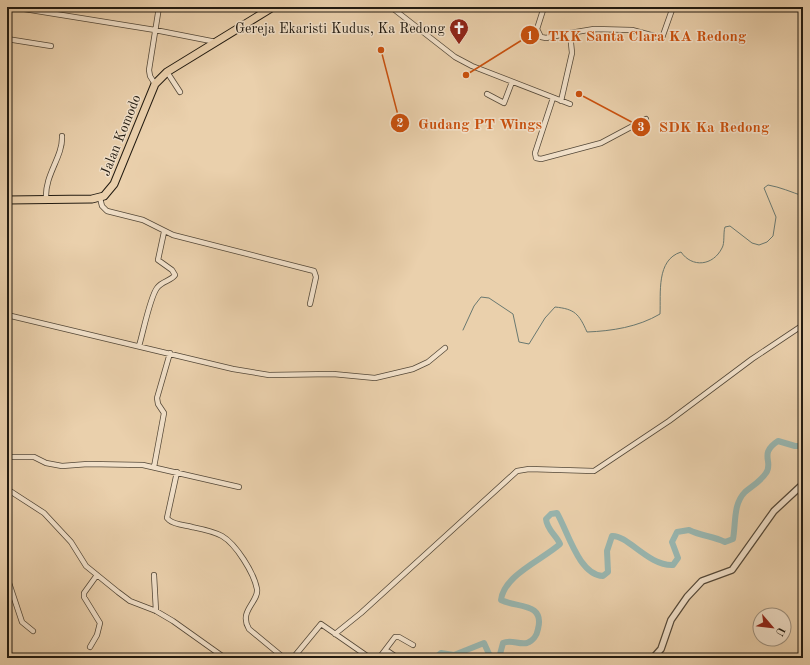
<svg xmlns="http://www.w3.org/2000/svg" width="810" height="665" font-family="'Old Standard TT',serif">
  <rect width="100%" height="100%" fill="#ead0ac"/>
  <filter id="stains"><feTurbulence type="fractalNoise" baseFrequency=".005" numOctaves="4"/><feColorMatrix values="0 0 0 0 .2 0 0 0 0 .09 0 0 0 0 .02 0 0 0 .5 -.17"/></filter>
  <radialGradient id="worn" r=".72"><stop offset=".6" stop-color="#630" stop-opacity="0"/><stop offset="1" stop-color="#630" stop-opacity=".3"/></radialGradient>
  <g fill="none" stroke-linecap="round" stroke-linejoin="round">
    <path stroke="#697870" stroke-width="1" d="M463,330l11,-24 7,-9 8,1 24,16 6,28 10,2 16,-26 10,-11c20,2 24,7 32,25 25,-1 51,-5 73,-18 1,-21 -4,-54 21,-62 11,16 32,14 41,-4 3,-5 1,-15 3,-21l5,-1 22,17 7,2 8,-3 6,-6 3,-19 -12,-29 4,-3c12,2 23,7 35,11"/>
    <path stroke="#98b6b0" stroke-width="6" d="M435,658l6,-5 13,2 30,-12 5,11 5,4
      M499,658l4,-15c8,-4 16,2 24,0 6,-2 10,-8 11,-14 7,-27 -22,-21 -37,-29 3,-25 41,-40 59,-56 -4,-9 -13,-14 -14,-25l5,-5 6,-1c11,19 22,62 46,63l5,-4 -1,-21 5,-15c16,-1 36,30 61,29l5,-7 -6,-16 5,-10 12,-2c12,6 24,6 36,12l8,-3c3,-16 0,-35 12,-47 7,-6 16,-11 21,-19 8,-11 -8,-19 12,-32l17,5h7l1,-2"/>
    <defs>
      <path id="minor" d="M12,7l143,23 61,12
        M391,7l64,50 17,9 98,38
        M544,7l-7,22 4,8 5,1 24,-5
        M7,39l44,7
        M167,72l13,20
        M155,84l-5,-8 -1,-6 10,-63
        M487,94l17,9 8,-21
        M553,98l-18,55 1,5 5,1 60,-16 45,-24
        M561,101l11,-48 -2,-20 24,-4 38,1 30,8 11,-31
        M46,198c-1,-24 17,-41 16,-62
        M100,198l2,8 5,5 36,9 30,15 141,36 2,6 -6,27
        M7,315l226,54 36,6 64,-1 42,4 38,-9 15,-7 17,-14
        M139,346c4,-13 11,-49 18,-58 5,-7 14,-7 18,-13l-3,-5 -14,-10 6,-28
        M7,457h27l12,6 16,3 26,-2 55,1 96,22
        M154,467l10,-54 -6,-9 -1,-6 13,-45
        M177,472l-10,46 2,2c6,5 16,5 23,7 10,2 21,4 30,9 14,8 32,37 35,53 2,13 -19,22 -8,40l35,29
        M7,486l3,5 34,22 27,29 15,24 32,26 12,9 26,10 17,10 52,37
        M154,575l2,36
        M7,577l15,45 11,9
        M335,634l26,-21 156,-142 12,-2 65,2 75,-50 83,-62 51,-34
        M90,647l7,-12 3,-12 -16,-26v-4l13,-18
        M386,650l12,8
        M151,658h10
        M293,658l28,-34 49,34
        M379,658l16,-21h4l14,8"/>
      <path id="tertiary" d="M653,658l8,-9 10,-29 16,-23 15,-16 30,-11 42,-59 29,-27"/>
      <path id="trunk" d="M7,200l85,-1 12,-3 10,-12 41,-100 12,-12 106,-65"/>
    </defs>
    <use href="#minor" stroke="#544838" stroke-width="6"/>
    <use href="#tertiary" stroke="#544838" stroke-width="8"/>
    <use href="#trunk" stroke="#221b11" stroke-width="9"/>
    <use href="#minor" stroke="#f1e0c9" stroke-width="4.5"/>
    <use href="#tertiary" stroke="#f1e0c9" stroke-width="5.5"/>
    <use href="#trunk" stroke="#ead0ac" stroke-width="7"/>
  </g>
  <defs>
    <symbol id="church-pin" viewBox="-11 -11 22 30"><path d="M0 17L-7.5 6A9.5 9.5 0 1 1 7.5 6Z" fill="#8f2418" stroke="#f1e0c9"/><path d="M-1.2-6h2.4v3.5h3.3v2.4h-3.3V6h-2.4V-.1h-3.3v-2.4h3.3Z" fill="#fff"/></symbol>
  </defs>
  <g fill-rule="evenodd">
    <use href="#church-pin" x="448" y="17" width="22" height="30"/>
  </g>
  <g text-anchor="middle" stroke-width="3" stroke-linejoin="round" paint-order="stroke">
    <g font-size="14" fill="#221b11" stroke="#f1e0c9" text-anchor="end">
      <text x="445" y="33">Gereja Ekaristi Kudus, Ka Redong</text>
    </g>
    <g font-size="14" fill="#221b11" stroke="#f1e0c9">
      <text transform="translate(120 135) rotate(-68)" y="5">Jalan Komodo</text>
    </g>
  </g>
  <path fill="none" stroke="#ca500d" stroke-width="1.5" d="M466 75L530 35M381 50L400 123M579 94L641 127"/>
  <g fill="#ca500d" stroke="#f1e0c9" stroke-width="1.5">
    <circle cx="466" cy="75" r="4"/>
    <circle cx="381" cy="50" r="4"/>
    <circle cx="579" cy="94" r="4"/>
    <circle cx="530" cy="35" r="10"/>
    <circle cx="400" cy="123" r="10"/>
    <circle cx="641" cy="127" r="10"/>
  </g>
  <g font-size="12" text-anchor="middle" font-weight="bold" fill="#fff">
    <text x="530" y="40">1</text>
    <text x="400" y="127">2</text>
    <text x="641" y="131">3</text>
  </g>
  <g font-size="15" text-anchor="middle" font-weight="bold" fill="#ca500d" stroke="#f1e0c9" stroke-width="3" stroke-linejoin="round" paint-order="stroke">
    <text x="647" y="41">TKK Santa Clara KA Redong</text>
    <text x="480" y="129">Gudang PT Wings</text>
    <text x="714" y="132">SDK Ka Redong</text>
  </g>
  <rect width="810" height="665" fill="none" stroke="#ead0ac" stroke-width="24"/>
  <rect x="8" y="8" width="794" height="649" fill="none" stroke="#221b11" stroke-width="2"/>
  <rect x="12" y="12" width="786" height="641" fill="none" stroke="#221b11"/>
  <g transform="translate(772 627) rotate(118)"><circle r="19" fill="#f1e0c9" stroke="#9e917f"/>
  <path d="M0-3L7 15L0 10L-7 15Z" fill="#8f2418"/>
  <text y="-6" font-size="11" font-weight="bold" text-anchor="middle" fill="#221b11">U</text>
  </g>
  <rect width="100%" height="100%" filter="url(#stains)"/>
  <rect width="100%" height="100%" fill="url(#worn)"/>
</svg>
